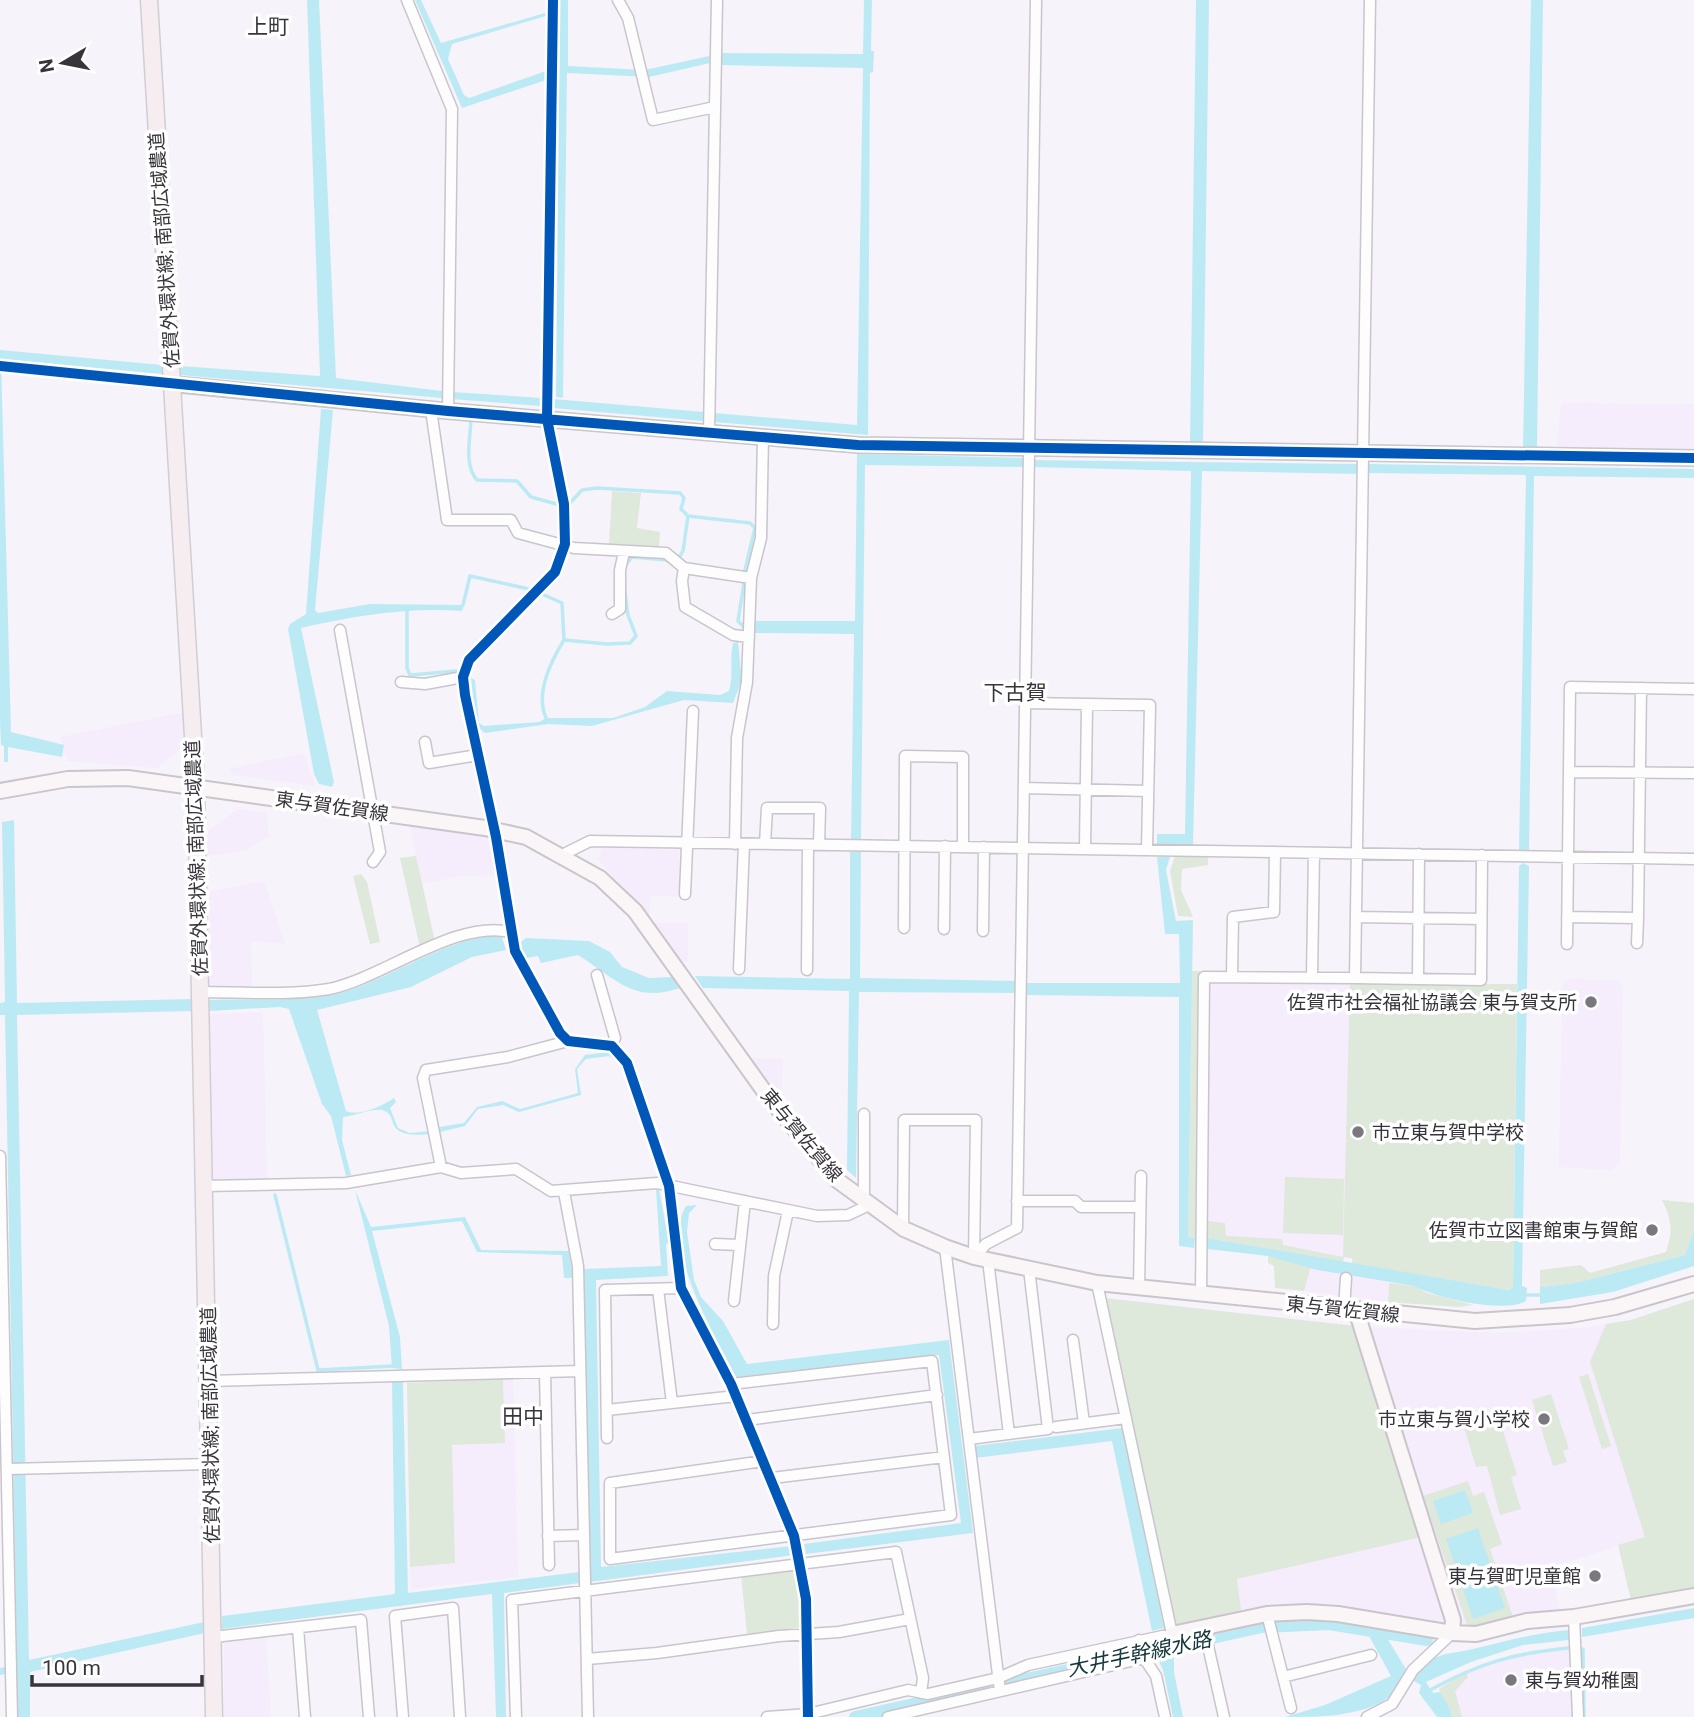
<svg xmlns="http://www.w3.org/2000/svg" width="1694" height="1717" font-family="Roboto,'Noto Sans JP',sans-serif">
  <rect width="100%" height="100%" fill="#f7f3fa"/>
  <path fill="#f5ecfc" d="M1561,403l133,1v47l-137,-3z
    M182,713l2,34 -27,21 -90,-7 -7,-24z
    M304,753l11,33 -82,-11 -4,-6z
    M238,809l28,4 3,23 -22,14 -40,6 1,-25z
    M410,825l81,14 6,36 -36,1 -39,8z
    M602,848l77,2 1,47 -30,-1 -1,22 -51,-59z
    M264,881l21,63 -34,-3 1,45 -43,1 -1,-95z
    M652,923h36v39l-8,-1z
    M1569,979l47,1 7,7 -3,176 -7,7 -54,-3 3,-181z
    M1208,982l304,3 -159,274 -147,-27z
    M263,1012l4,169h-55l-3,-167z
    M748,1058l35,1 -1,47z
    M1311,1266l6,4 72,13 -1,19 -84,-11z
    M1694,1299l-49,238 -96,31 12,45 -44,3 -39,10 -20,-2 -93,-297 134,6 81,-5 51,-8z
    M503,1379h10l5,198 -107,12 -1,-22 45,-4 -3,-118 53,-2z
    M1422,1537l24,83 -4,8 -57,-9 -1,-6 -67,-8 -76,5 -4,-31z
    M266,1637l5,80h-47v-74z
    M1570,1650l1,67h-118v-7l-14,-21 27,-17 57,-18z"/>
  <path fill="#dee8db" d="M612,491l29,2 -4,35 23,4 -1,14 -50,-2z
    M416,856l19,86 -15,6 -20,-90z
    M1175,856l33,1v8l-26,4 -1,21 12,27 -15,-1 -8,-45z
    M361,874l6,8 13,60 -10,2 -17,-68z
    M1192,971h8l-5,267 -7,-1z
    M1350,983l167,1 -4,303 -4,3 -157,-26v-6l-8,-1 -1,5 -136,-24v-17l18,2 1,13 56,3 1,6 60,12z
    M1285,1177l59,2 -1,56 -60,-2z
    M1662,1200l32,3v28l-9,24 -110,28 -35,4v-17l41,-5 9,8 76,-21c7,-21 6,-32 -4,-52z
    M1268,1256l43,10 -7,25 -29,-3 -1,-22 -6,-3z
    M1389,1283l25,3 13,7 46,12 -15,2 -70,-5z
    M1105,1298l251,28 66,211 -185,42 4,31 -68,16z
    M1694,1299v290l-63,12 -13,-56 27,-8 -55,-175 16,-38 25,-4z
    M1588,1374l23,72 -9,3 -23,-72z
    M503,1379l2,64 -53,2 3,118 -45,4 -3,-184z
    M1551,1394l18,55 -6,2 4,11 -14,4 -21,-66z
    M1497,1412l20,63 -6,2 10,32 -21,6 -13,-49 -11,1 -13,-43z
    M1468,1481l5,15 11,-4 18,52 -12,5 23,68 -35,9 -11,-1 -44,-129z
    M796,1568l4,26v34l-53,6 -6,-59z
    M1466,1672l2,5 -13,14 7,26h-11l-12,-28z"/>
  <path fill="#bceaf4" d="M307,0h12l17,378 106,13v7l-262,-23v-9l140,10z
    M415,0h6l20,43 104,-30 1,3 -94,28 -4,15 16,36 5,3 77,-27v9l-84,28z
    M560,0h8v66l77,4 64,-14 1,7 -61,14 -82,-4 -4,325 -7,-1z
    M864,0h8l-1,51h3l-1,21 -3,1 -2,362 -154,-13v-9l143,12 6,-357 -143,-3v-12l143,1z
    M1196,0h13l-6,444 -13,-1z
    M1531,0h12l-6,448 -14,1z
    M0,350l162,15v9l-161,-15 10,373 53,13 -2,12 -54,-10v15h-4v-16l-3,-1 -1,-23z
    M452,392l90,6 -1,8 -90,-7z
    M553,399l151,13 -1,9 -150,-13z
    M321,409l12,1 -18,200 3,3 52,-9 94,1 -2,6c-55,-4 -108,5 -161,17l33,154 -2,5 -13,-3 -5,-10 -26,-145 2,-5 16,-10z
    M857,454l167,4 -1,9 -158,-2 -4,375 -10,1 3,-207 -101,-1 1,-12h101z
    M1033,460l325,4v10l-156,-3 -9,374h-36v-11h28l6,-363 -158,-4z
    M1366,464l328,5v9l-160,-2 -5,375 -10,-1 7,-375 -160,-2z
    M738,642l4,38 -9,23 -49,-3 -92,26 -44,-2 -63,9 -9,-8 -5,-47 4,2 4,43 5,3 55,-4 7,-4h67l32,-11 22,-16 53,4 9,-4c5,-17 0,-32 4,-48z
    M14,820l3,183 176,-4v12l-176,4 12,645 175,-38 1,11 -175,39v45h-12l-1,-45 -17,3v-7l17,-3 -12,-650h-5v-12l5,-1 -3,-180z
    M850,852h11l-1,126 156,3v12l-157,-1 -3,186 -9,-8 2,-179 -146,-3 -8,-12 155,3z
    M1157,857h13l-4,13 10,51 17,-1 -5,317 7,1 -1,10 -15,-2v-249l-154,-2v-12h155l-1,-49h-14z
    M1523,863l6,3 -7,420 5,2 -1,13c-22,13 -90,-3 -112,-15l-97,-16 -49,-14 -60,-7 -1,-11 302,52 4,-3 6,-421z
    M497,935l5,2 4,13 -34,7 -61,30 -94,23 29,101c14,6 36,-5 48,-13l2,4 -6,6 8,20 12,5 22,-2v3c-53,5 -30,-18 -50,-24 -9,-2 -28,6 -39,7l-1,23 9,35 -5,1 -15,-60 -9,-12 -33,-95 -9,-2 -70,4 -1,-11c47,-2 104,4 149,-13 46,-17 90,-48 139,-52z
    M526,938l63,3 21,11 12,15 27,11 23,-1 8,11c-46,16 -64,-9 -102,-33l-37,8 -3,-7 -12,2 -8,-14z
    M609,1052l12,8 6,16 -2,2 -7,-16 -9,-6 -23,3 -9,10 4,26 -62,17 -16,-7 -25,4 -13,17 -25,6 -1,-5 25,-4 13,-16 25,-6 18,8 58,-16 -3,-24 10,-14z
    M659,1189l10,54 -3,1 2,32 -72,4 5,287 190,-21 3,9 -204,27 -6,-313 77,-3 -5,-76z
    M355,1190l16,37 94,-10 16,33 88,1 4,27h-9l-2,-23 -85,-3 -15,-31 -90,10 28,106 2,32 -10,-1 -3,-42z
    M697,1205l-8,8 -2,19 7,48 7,17 22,24 24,43 202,-24 24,193 -167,21 -2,-10 157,-21 -22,-168 -203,22c-20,-40 -75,-130 -50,-171z
    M1694,1231v35l-81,26 -73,12v-17l35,-4 110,-28z
    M392,1382h11l5,211 172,-21v11l-76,10 2,124h-10l-4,-123 -270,35v-13l173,-22z
    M1122,1428l42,200 -12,3 -40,-190 -137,17 -1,-12z
    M1465,1490l8,23 -32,11 -8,-23z
    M1478,1528l27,80 -32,11 -27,-80z
    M1694,1608v10l-112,19v-9z
    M1569,1630v10l-46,5 -52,17 -45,20 7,11 7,-1 11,19v6h-14l-18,-24 2,-8 -9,-5c22,-31 34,-24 65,-32 31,-8 60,-15 92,-18z
    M1369,1636l18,2 19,31c-5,9 -11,21 -18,29 -27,19 -70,19 -103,19l40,-12 66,-29z
    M1174,1653v19l9,45h-10l-10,-47 -6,-13z"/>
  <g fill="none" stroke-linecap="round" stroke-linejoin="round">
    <path stroke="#bceaf4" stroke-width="3.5" d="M471,420c-1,19 -7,46 6,60l40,1 14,16 29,8
      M570,503l12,-13 15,-2 83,5 4,5 -3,11 6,6
      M680,556l3,-5 5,-35 62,7 5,5 -10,42
      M625,566l7,-9 35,3
      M744,583l-6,38 6,6
      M542,594l20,9 2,37
      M463,605l7,-29 59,13
      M407,609v59l3,7 46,-4
      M546,718c-11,-25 5,-57 18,-78l43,4 23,-1 6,-7 -8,-21 -4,-31
      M275,1195l43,175 76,-4
      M1523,1295h20
      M1583,1649l1,68
      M1432,1689c48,-26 82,-36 137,-41"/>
    <path stroke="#bceaf4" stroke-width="12" d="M855,1717l407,-90 67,-3 98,16"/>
    <defs>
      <path id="street" d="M407,0l45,109 -4,302
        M553,0l-6,419 17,85 1,40 -10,28 -86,88 -6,17 2,18 31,142 19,114 45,82 8,8 44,5 15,17 42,123 12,102 50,96 63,152 12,63 2,118
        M618,0l10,18 25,102 62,-13
        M0,366l173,18
        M431,410l16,110h64l7,13 56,15 92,5 18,15 67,10
        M709,433l8,-433
        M684,568l-2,13 3,26 48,28 16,2
        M612,614l8,-5v-39l4,-18
        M340,630l40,222 -7,10
        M401,682l24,2 38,-7
        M1025,703l125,2 -3,145
        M425,742l4,21 49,-8
        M1569,772l125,1
        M1024,788l124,3
        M735,844l2,-106 10,-56 4,-104 10,-40 2,-101
        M765,844l2,-36h53l-1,37
        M1085,849l2,-145
        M562,855l28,-14 1104,18
        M685,894l8,-183
        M1356,917l125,2
        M1567,917l71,1 3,-230
        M904,928l1,-172 58,1v90
        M944,929l1,-83
        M983,931l1,-84
        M1637,943l1,-25
        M1567,944l3,-257 124,2
        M739,969l5,-125
        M807,970l1,-125
        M597,975l18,63 -3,8
        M1232,976l1,-59 41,-5 1,-60
        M1312,977l2,-124
        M1355,978l126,2 1,-125
        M1418,979l1,-125
        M200,992c41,0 88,4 129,-3 54,-11 127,-70 181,-57
        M0,1156l12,561
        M441,1167l-18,-89 3,-8 82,-13 60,-16
        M204,1186l142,-3 95,-16 20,6 55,-4 35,22 106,-8 160,33 31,-1 21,-10
        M564,1192l14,74 10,451
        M861,1199l3,-6v-79
        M1017,1201h58l6,6h59
        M903,1228l1,-108h72l-2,137
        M715,1244l24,1
        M945,1247l55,444
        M974,1257l12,-13 31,-16 19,-1228
        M988,1260l21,174
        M1139,1288l2,-112
        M658,1289l14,114
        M1201,1294l3,-317 151,1 15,-978
        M734,1301l11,-100
        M1344,1309l2,-31
        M773,1324l1,-48 14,-65
        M1073,1340l11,83
        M545,1372l4,193
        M209,1381l371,-10
        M731,1384l201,-23 19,154 -341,44v-76l154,-22
        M607,1410l129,-14
        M747,1420l190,-25
        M1056,1427l70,-9
        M607,1438l-2,-148 76,-2
        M969,1439l79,-10 -19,-160
        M8,1469l202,-5
        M772,1478l172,-21
        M548,1536l36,-1
        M1267,1614l24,94
        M1574,1617l4,100
        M298,1628l7,89
        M1204,1628l20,89
        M214,1637l147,-17 8,97
        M1139,1640l5,18 12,18 9,41
        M587,1659l70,-6 122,-17 60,-4 71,-13
        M1283,1677l88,-22
        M403,1717l-8,-101 58,-8 7,109
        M516,1717l-4,-117 384,-48 27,126 -2,15
        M767,1717l41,-3 100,-24 20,4 70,-16 30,-13 144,-31 -75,-351
        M888,1717l256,-59
        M1367,1717l25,-13 21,-34 39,-37"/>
      <path id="secondary" d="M173,384l275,27 410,34 836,13
        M0,791l68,-12 60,-1 357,50 41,9 74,41 35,33 134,187 68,82 67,49 41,18 29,10 123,26 378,38 95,-6 45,-8 79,-23
        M1356,1310l97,310 -1,13
        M1172,1634l95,-20 40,-2 31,2 114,19 24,1 51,-13 47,-4 120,-21"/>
      <path id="primary" d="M149,0l47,786 18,931"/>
    </defs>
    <use href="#street" stroke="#c9c5cb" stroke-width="13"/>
    <use href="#secondary" stroke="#c9c5cb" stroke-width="18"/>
    <use href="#primary" stroke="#d0ced3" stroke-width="19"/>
    <use href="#street" stroke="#fefdfe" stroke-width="10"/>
    <use href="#secondary" stroke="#faf6f7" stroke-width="14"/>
    <use href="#primary" stroke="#f5edf0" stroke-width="16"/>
    <defs>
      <path id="cycleway" d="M553,0l-6,419 17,85 1,40 -10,28 -86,88 -6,17 2,18 31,142 19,114 45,82 8,8 44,5 15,17 42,123 12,102 50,96 63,152 12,63 2,118
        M0,366l448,45 410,34 836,13"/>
    </defs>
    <use href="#cycleway" stroke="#fff" stroke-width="15"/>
    <use href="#cycleway" stroke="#0057b8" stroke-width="10"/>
  </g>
  <g fill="#7b777e" stroke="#fff" stroke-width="2.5">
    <circle cx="1591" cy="1002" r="7"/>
    <circle cx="1358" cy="1132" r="7"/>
    <circle cx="1652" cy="1230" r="7"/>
    <circle cx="1544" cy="1419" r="7"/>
    <circle cx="1595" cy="1576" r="7"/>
    <circle cx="1511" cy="1680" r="7"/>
  </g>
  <g text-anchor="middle" stroke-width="7" stroke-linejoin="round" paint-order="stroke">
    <g font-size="19" fill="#38343c" stroke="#fff">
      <text transform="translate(164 250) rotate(-94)" y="7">佐賀外環状線; 南部広域農道</text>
      <text transform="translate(332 806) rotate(8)" y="7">東与賀佐賀線</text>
      <text transform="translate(196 858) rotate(-92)" y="7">佐賀外環状線; 南部広域農道</text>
      <text transform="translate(802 1135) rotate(50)" y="7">東与賀佐賀線</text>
      <text transform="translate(1343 1309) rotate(6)" y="7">東与賀佐賀線</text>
      <text transform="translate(210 1425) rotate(-91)" y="7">佐賀外環状線; 南部広域農道</text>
    </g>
    <g font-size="19" fill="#38343c" stroke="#fff" text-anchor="end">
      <text x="1577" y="1009">佐賀市社会福祉協議会 東与賀支所</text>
      <text x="1372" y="1139" text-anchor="start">市立東与賀中学校</text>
      <text x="1638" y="1237">佐賀市立図書館東与賀館</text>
      <text x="1530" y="1426">市立東与賀小学校</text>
      <text x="1581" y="1583">東与賀町児童館</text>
      <text x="1525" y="1687" text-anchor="start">東与賀幼稚園</text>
    </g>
    <g font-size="21" fill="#38343c" stroke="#fff">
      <text x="268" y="34">上町</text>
      <text x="1015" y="700">下古賀</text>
      <text x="523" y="1424">田中</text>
    </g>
    <g font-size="21" font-style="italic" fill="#14353a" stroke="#fff">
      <text transform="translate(1139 1654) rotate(-12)" y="7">大井手幹線水路</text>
    </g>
  </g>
  <g transform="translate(63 63) rotate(260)" stroke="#ffffff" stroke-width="5" paint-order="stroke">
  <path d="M0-5L12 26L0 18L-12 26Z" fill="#38343c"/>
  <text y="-10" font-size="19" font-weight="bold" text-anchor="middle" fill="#38343c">N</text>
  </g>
  <path d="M32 1675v10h170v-10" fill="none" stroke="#38343c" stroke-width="3.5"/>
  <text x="42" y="1675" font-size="21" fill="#38343c" stroke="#ffffff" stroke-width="5" paint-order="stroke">100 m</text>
</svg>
